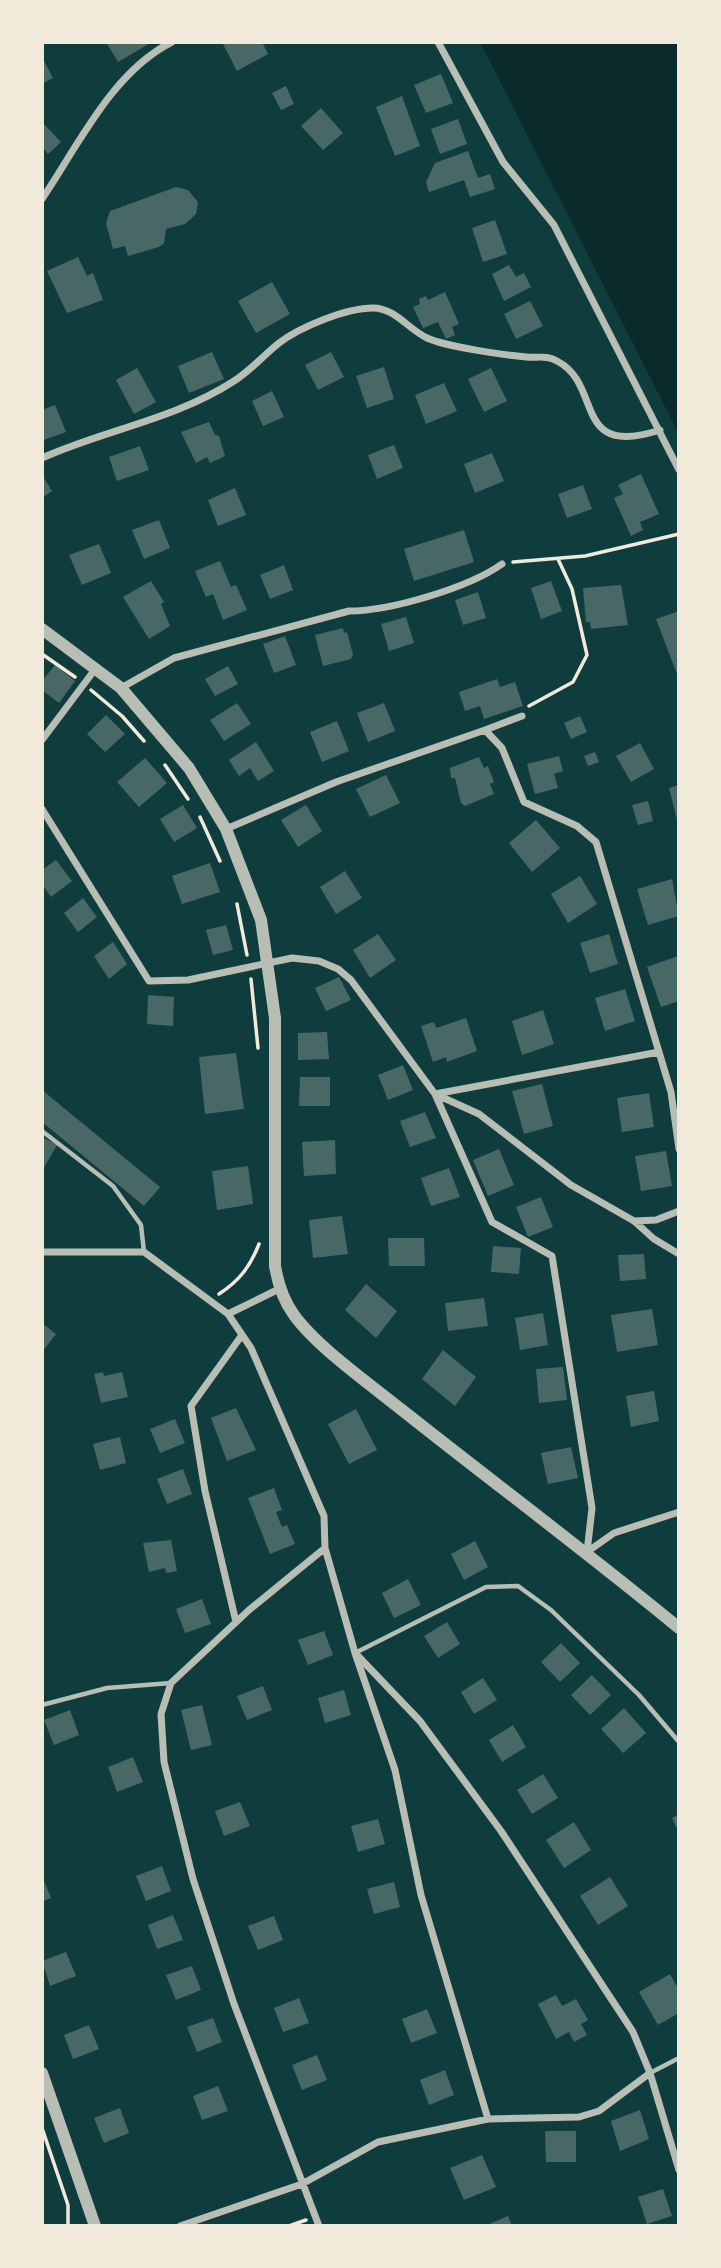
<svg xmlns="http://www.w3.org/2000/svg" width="721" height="2268" font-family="Montserrat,sans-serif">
  <rect width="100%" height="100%" fill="#0f3d3e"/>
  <path fill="#0a2a2b" d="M480,42h199v392z"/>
  <path fill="#486865" d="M106,42h46l-34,20z
    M222,42h40l6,12 -31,17z
    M42,57l11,21 -11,6z
    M441,74l12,29 -27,10 -12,-28z
    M286,86l8,18 -13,6 -9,-17z
    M402,96l18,50 -25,10 -19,-49z
    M321,108l22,25 -20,17 -22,-24z
    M458,119l9,25 -27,10 -9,-25z
    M42,122l19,20 -13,12 -6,-7z
    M468,151l10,27 12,-4 5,15 -25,8 -6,-17 -35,12 -3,-10 9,-19z
    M176,187l12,3 10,12 -2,12 -11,10 -19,5 -2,14 -5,4 -31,9 -3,-10 -12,3 -7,-26 4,-12z
    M495,220l12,34 -24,8 -11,-34z
    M78,257l9,19 6,-3 10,27 -36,13 -20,-42z
    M509,265l7,12 8,-4 7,14 -27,14 -12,-27z
    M272,282l18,32 -34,19 -18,-32z
    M445,292l14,32 -7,3 3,8 -9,4 -8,-17 -15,6 -10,-21 7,-3 -1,-5 7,-3 2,4z
    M530,301l13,25 -27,13 -12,-25z
    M212,352l12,27 -35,14 -11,-27z
    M331,352l13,25 -26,13 -13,-25z
    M384,367l10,32 -27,9 -11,-32z
    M137,368l19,34 -22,12 -18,-34z
    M491,368l16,33 -23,11 -16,-33z
    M444,383l13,28 -31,13 -11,-29z
    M272,391l12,26 -21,9 -11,-25z
    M55,405l11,27 -22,8 -2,-30z
    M209,422l6,13 4,1 6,20 -15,7 -3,-6 -11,6 -15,-31z
    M394,445l9,23 -26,11 -9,-24z
    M140,446l9,24 -32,11 -8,-24z
    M492,453l12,28 -29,12 -11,-29z
    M641,474l18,40 -19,8 3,8 -12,6 -17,-38 9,-4 -5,-9z
    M42,475l10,16 -10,7z
    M583,485l9,24 -25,9 -9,-24z
    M235,488l11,27 -28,11 -10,-26z
    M159,520l11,28 -26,11 -12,-29z
    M464,530l10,32 -60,19 -10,-32z
    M99,544l12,29 -29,12 -13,-30z
    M220,561l11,26 5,-2 11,25 -24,10 -10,-26 -7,3 -11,-26z
    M284,565l9,25 -23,9 -10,-24z
    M151,581l13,21 -3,2 9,22 -21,13 -26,-42z
    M551,581l11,30 -21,8 -10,-31z
    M621,585l7,40 -37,4 -1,-7h-4l-3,-34z
    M478,592l8,26 -23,7 -8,-25z
    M679,611v62l-2,1 -21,-55z
    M406,617l8,26 -25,8 -8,-27z
    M343,628l1,5 3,-1 6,23 -2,4 -28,7 -8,-31z
    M285,636l11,29 -22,8 -11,-29z
    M55,665l20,16 -16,22 -17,-13v-9z
    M228,666l10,18 -23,12 -10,-17z
    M497,679l3,8 15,-5 8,24 -39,13 -4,-13 -15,5 -6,-19z
    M237,703l14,21 -27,17 -14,-21z
    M384,703l11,28 -27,11 -11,-29z
    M106,715l19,19 -20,18 -18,-18z
    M580,716l7,16 -16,7 -7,-16z
    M337,721l12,30 -27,11 -12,-30z
    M256,742l18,29 -16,10 -8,-13 -11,8 -10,-16z
    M640,743l14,26 -23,13 -15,-26z
    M595,752l4,10 -11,4 -4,-10z
    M559,756l4,15 -9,3 4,14 -23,6 -8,-30z
    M479,757l5,11 4,-2 6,16 -4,2 4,10 -29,12 -4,-3 -6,-25h-4l-1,-10z
    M145,758l22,25 -28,24 -22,-25z
    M386,775l14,28 -30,14 -14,-28z
    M679,785v39h-1l-9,-36z
    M648,801l5,20 -15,4 -6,-20z
    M183,805l14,23 -23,14 -14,-23z
    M306,805l16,26 -24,16 -17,-27z
    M536,820l24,28 -28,24 -23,-29z
    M56,860l16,21 -21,16 -9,-13v-14z
    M210,863l10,29 -38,12 -10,-28z
    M345,871l17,27 -26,16 -16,-27z
    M580,876l17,28 -29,19 -17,-29z
    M672,879l7,37 -31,9 -11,-36z
    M83,898l14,19 -19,15 -14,-19z
    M226,925l7,25 -20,5 -7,-25z
    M378,934l18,26 -26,18 -17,-28z
    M609,934l9,30 -28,9 -10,-30z
    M113,942l14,22 -18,15 -15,-23z
    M678,956l1,45 -18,6 -14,-40z
    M339,977l12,23 -25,11 -11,-23z
    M625,989l10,32 -30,10 -10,-33z
    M148,995l26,2 -1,29 -26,-2z
    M543,1010l11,34 -32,11 -10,-34z
    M466,1018l11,33 -30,11 -1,-5 -13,5 -12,-36 13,-4 2,6z
    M327,1032l2,27 -31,1v-27z
    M236,1053l8,56 -39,5 -6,-57z
    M403,1065l10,25 -25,10 -10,-25z
    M300,1077h30v29h-31z
    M542,1084l11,42 -29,8 -12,-43z
    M42,1090l118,97 -16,19 -102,-84z
    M649,1093l5,34 -32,5 -5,-34z
    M425,1112l11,26 -26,9 -10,-26z
    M42,1137l15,8 -15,26z
    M335,1140l1,34 -32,2 -2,-34z
    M499,1149l15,36 -26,11 -15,-36z
    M666,1151l6,35 -31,5 -6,-35z
    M248,1166l5,38 -36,6 -5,-39z
    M449,1168l11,29 -29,9 -10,-28z
    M541,1197l12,30 -25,10 -12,-30z
    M342,1216l6,38 -35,4 -4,-38z
    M388,1238h36l1,28h-36z
    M493,1246l28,2 -2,26 -28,-2z
    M644,1254l2,25 -26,2 -2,-26z
    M366,1284l31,27 -21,27 -31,-28z
    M484,1298l4,28 -40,5 -3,-28z
    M652,1309l6,36 -41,7 -6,-37z
    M543,1313l5,32 -28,5 -5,-32z
    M42,1323l14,11 -14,18z
    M443,1350l33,27 -21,29 -33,-27z
    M563,1367l4,33 -28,3 -3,-34z
    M103,1372l1,4 18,-4 6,25 -27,6 -7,-29z
    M654,1391l5,30 -28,6 -5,-31z
    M236,1408l20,42 -29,11 -16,-43z
    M356,1409l21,41 -28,14 -21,-40z
    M175,1419l10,24 -25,10 -10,-24z
    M120,1437l6,26 -26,7 -7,-26z
    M571,1447l7,31 -30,6 -7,-31z
    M183,1469l9,25 -25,10 -10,-25z
    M274,1488l8,22 -6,2 6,15 5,-2 8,19 -25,10 -22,-56z
    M171,1540l6,31 -11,2 -1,-5 -16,4 -6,-29z
    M475,1541l13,26 -24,13 -13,-26z
    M408,1579l13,26 -27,13 -12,-25z
    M202,1599l9,25 -26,9 -9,-24z
    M447,1622l13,22 -22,14 -14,-22z
    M324,1631l9,24 -25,10 -10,-25z
    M561,1643l19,20 -20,19 -19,-20z
    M592,1675l19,20 -21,20 -19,-20z
    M483,1678l14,22 -23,14 -13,-22z
    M263,1686l9,24 -25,10 -10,-24z
    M344,1690l7,25 -26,8 -7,-25z
    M202,1705l10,40 -21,5 -10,-40z
    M624,1708l22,25 -23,20 -22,-24z
    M70,1710l9,25 -25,10 -10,-25z
    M513,1725l13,22 -24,15 -13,-22z
    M133,1757l10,25 -26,10 -9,-25z
    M543,1774l15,24 -26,16 -15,-24z
    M240,1802l10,24 -26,10 -9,-25z
    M679,1814v19l-7,-15z
    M378,1819l7,25 -27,8 -7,-26z
    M574,1822l17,28 -27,18 -18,-28z
    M162,1866l9,25 -25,10 -10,-25z
    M42,1876l9,22 -9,4z
    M610,1877l18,29 -30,19 -18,-29z
    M394,1882l6,25 -26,7 -7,-25z
    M173,1915l10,25 -26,9 -9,-24z
    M274,1916l9,24 -25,10 -10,-24z
    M66,1952l10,24 -26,10 -8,-25z
    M192,1966l9,24 -25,10 -10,-25z
    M670,1974l9,16v23l-21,12 -19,-33z
    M556,1995l6,11 14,-7 12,21 -7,4 6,11 -13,7 -5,-10 -13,7 -18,-35z
    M299,1998l10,25 -26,9 -9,-24z
    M427,2009l10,24 -26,10 -9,-24z
    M213,2018l9,24 -25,10 -10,-25z
    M89,2025l10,24 -26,10 -9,-24z
    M317,2055l10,25 -25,10 -10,-25z
    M445,2070l9,25 -25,10 -9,-25z
    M218,2086l10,25 -26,9 -9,-24z
    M120,2108l9,25 -25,10 -10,-25z
    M640,2110l9,29 -29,12 -9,-30z
    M545,2131h31v31h-30z
    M482,2155l14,32 -32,13 -14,-32z
    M663,2189l9,27 -25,8 -9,-27z
    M508,2216l4,10h-27z"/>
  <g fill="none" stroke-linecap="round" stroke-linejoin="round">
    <path stroke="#f1e9da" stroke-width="3.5" d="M513,562l72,-6 94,-22
      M42,654l33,23
      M91,690l31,26 22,25
      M529,706l44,-24 14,-27 -15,-66 -14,-30
      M165,765l23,34
      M200,817l20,44
      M237,904l10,51
      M251,979l7,69
      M219,1294c20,-13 31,-27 40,-50
      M42,2128l26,77v21
      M289,2226l17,-6"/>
    <path stroke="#b8beb3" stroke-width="4.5" d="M42,1131l71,55 28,39 3,27
      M355,1653l131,-66 32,-1 33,24 88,85 40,47
      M42,1705l65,-17 64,-5
      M650,2073l29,-15"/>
    <path stroke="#b8beb3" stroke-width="7" d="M438,42l65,120 51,63 125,245
      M42,199c36,-53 70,-127 130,-157
      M42,458c62,-28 134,-39 192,-77 17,-11 30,-26 45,-38 21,-16 67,-35 94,-35 22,0 35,21 54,30 20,9 77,17 99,19 12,1 21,-2 31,4 47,24 14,98 103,69
      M121,688l53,-30 175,-47c41,0 119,-23 153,-47
      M485,730l37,-14
      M42,740l54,-72
      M42,809l107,172 39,-1 104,-22 27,3 19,8 13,11 84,114 57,128 60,34 40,252 -5,44
      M226,829l110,-47 149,-52 17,18 22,54 53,24 19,16 75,250 8,57
      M435,1094l44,20 92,71 63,36 20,18 25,15
      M435,1094l224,-42
      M634,1221l22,-1 23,-9
      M42,1252h102l84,62 23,34 73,168 1,32 30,105 40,117 26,125 67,224
      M228,1314l51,-25
      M587,1552l27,-19 65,-21
      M236,1622l-31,-131 -14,-85 51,-71
      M358,1656l62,65 81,110 132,201 17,41 29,97
      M180,2226l122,-42 76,-42 110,-23 91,-2 20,-6 51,-38
      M319,2226l-85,-222 -41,-125 -29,-117 -3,-48 10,-31 78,-73 76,-62"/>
    <path stroke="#b8beb3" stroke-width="12" d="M42,629l79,59 68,80 37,61 35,91 14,98v248c3,18 8,34 19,49 23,32 77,70 108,95 92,73 186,143 277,218
      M42,2073l53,153"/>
  </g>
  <rect width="721" height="2268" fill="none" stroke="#f1e9da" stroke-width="88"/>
</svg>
